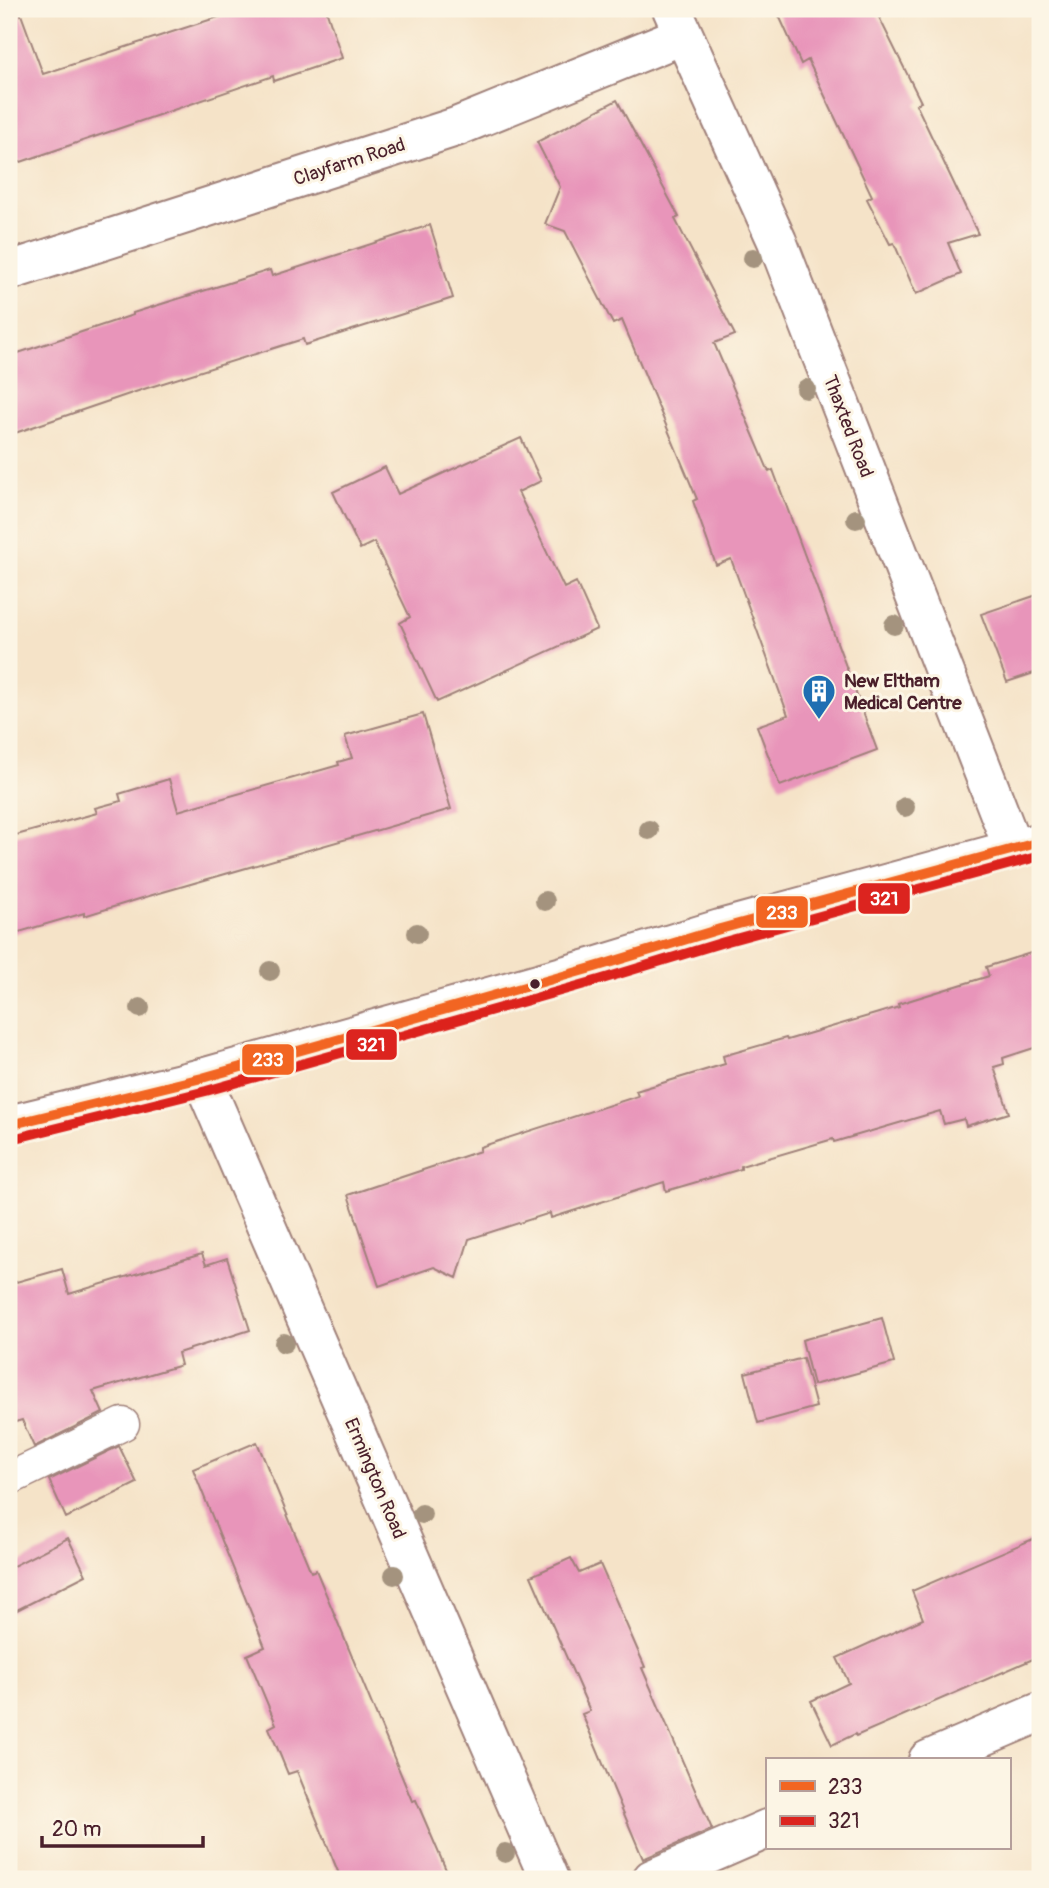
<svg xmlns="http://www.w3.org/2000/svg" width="1049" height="1888" font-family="Pangolin,sans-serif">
  <rect width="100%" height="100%" fill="#fcf5e5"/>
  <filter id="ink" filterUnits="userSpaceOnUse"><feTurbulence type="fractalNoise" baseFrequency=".0143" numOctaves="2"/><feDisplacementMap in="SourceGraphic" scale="14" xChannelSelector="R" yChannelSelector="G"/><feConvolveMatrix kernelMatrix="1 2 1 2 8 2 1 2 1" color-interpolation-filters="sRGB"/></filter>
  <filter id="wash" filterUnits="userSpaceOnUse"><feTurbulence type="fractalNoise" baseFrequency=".00686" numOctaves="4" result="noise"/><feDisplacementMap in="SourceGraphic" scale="28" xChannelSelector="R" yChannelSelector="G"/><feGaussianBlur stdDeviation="1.57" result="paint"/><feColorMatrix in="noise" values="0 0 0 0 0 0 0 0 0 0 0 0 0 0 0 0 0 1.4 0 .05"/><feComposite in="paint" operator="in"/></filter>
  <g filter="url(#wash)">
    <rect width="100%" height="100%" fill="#f5e3c8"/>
    <g id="blocks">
      <path fill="#e895ba" d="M9,9h10l24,65 200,-65h83l16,49 -68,23 -1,-5 -264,90z
        M776,9h99l46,93 -5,2 62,130 -30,9 13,31 -45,20 -22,-51 -4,1 -23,-45 5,-3 -64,-136 -7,4z
        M617,100l62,117 -4,2 60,116 -21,8 55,129 4,-2 104,280 -97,36 -23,-60 31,-11 -57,-156 -15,6 -23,-64 4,-2 -75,-179 -9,4 -48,-93 -20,-7 15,-37 -23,-45z
        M430,225l23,73 -148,47 -2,-6 -159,50 -135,46v-79l124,-41v-2l137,-43 2,6z
        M521,438l20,43 -23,11 46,96 12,-6 21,47 -160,73 -37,-79 10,-6 -36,-75 -14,7 -27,-57 52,-25 13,27z
        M1040,594v77l-33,11 -26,-68z
        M423,714l28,95 -302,87 -65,20v-3l-75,22v-98l88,-24 -2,-5 26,-7 -2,-7 50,-15 9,32 161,-46 -1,-3 14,-4 -7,-22z
        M1040,950v96l-37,12 1,6 -10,3 15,46 -43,13 -2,-7 -20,5 -4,-13 -106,31 -1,-3 -92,27v3l-75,22 -2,-9 -113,36 -1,-5 -81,26 -12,39 -23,-11 -55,19 -31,-91 132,-44v-4l158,-51 -2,-5 89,-27 -2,-8 63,-18 1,2 112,-33 -1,-3 91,-28 -3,-9z
        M202,1254l4,11 21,-7 23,72 -72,23 3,12 -88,26 10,22 -69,34 -12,-27 -13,4v-140l53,-15 7,25z
        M882,1318l12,45 -81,22 -11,-45z
        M803,1358l13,49 -58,16 -13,-50z
        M257,1442l54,130 5,-2 96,231 4,-1 34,79h-109l-44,-108 -9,3 -19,-46 7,-4 -29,-69 18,-8 -72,-178z
        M119,1446l18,37 -71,35 -17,-38z
        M1040,1536v120l-184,80 -1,-2 -23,11 -21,-44 38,-18 -12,-25 86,-39 -11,-28z
        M68,1538l18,37 -77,39v-46z
        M571,1558l8,15 21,-9 45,103 -3,1 70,161 -69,30 -61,-145 8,-3 -59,-135z"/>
    </g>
  </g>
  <g filter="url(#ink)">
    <use href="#blocks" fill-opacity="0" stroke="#a0817a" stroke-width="2"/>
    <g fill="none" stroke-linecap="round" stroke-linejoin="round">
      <defs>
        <path id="lane" d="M9,1479l114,-55"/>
        <path id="street" d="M672,9l105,232 236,607
          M9,271l447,-144 227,-92
          M202,1078l347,801
          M928,1760l112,-48
          M652,1879l115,-50"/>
        <path id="primary" d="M9,1125l193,-47 393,-111 125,-38 320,-87"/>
      </defs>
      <use href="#lane" stroke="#a0817a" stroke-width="35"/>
      <use href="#street" stroke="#a0817a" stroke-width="42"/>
      <use href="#primary" stroke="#a0817a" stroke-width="42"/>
      <use href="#lane" stroke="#fff" stroke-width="32"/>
      <use href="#street" stroke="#fff" stroke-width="38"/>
      <use href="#primary" stroke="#fff" stroke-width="38"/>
      <defs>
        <path id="bus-1" d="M9,1125l193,-47 393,-111 125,-38 320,-87"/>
        <path id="bus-2" d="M12,1139l194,-48 393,-111 125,-38 316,-86"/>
      </defs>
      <use href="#bus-1" stroke="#fcf5e5" stroke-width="16"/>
      <use href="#bus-2" stroke="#fcf5e5" stroke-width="16"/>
      <use href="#bus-1" stroke="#f26522" stroke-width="10"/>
      <use href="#bus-2" stroke="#dc241f" stroke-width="10"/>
    </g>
    <g fill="#a4937e">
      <circle cx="753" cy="258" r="10"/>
      <circle cx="806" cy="389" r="10"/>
      <circle cx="856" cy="519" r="10"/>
      <circle cx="894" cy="625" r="10"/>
      <circle cx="905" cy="807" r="10"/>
      <circle cx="649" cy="830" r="10"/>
      <circle cx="545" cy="901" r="10"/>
      <circle cx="417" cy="933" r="10"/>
      <circle cx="270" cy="971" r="10"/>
      <circle cx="140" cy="1008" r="10"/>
      <circle cx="284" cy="1343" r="10"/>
      <circle cx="422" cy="1514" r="10"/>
      <circle cx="394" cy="1575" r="10"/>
      <circle cx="505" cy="1853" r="10"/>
    </g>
  </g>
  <defs>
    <symbol id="building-pin" viewBox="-11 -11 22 30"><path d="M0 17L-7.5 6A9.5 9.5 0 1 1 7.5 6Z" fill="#1f6fb2" stroke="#fcf5e5"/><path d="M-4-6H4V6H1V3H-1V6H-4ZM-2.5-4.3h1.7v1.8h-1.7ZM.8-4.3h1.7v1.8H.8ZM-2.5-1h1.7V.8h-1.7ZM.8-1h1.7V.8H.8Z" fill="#fff"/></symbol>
  </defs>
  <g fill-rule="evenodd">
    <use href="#building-pin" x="800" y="672" width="38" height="52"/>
  </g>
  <circle fill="#4a1f2b" stroke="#fcf5e5" stroke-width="2.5" cx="535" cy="984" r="6"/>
  <g text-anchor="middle" stroke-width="6" stroke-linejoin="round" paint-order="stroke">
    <g font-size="19" fill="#4a1f2b" stroke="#fcf5e5">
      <text transform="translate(349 161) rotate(-18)" y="7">Clayfarm Road</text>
      <text transform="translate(849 426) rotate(69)" y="7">Thaxted Road</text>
      <text transform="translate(376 1478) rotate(67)" y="7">Ermington Road</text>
    </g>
    <g font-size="19" font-weight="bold" fill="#4a1f2b" stroke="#fcf5e5" text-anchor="start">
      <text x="844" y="687">New Eltham<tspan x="844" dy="22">Medical Centre</tspan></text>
    </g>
  </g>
  <g stroke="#fcf5e5" stroke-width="2.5">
    <rect x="857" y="882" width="54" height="33" rx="7" fill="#dc241f"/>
    <rect x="755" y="895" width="54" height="34" rx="7" fill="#f26522"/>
    <rect x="345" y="1028" width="53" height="33" rx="7" fill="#dc241f"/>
    <rect x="241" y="1043" width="54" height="33" rx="7" fill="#f26522"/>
  </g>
  <g font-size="19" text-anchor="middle" font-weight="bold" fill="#fff">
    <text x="884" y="905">321</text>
    <text x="782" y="919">233</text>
    <text x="371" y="1051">321</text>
    <text x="268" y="1066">233</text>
  </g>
  <rect width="1049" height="1888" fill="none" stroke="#fcf5e5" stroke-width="35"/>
  <rect x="766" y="1758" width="245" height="91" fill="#fcf5e5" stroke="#b59f9b" stroke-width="2"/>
  <rect x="780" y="1781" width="35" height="10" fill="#f26522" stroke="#b59f9b" stroke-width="2"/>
  <text x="828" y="1794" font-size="21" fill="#4a1f2b">233</text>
  <rect x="780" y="1816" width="35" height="10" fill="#dc241f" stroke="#b59f9b" stroke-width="2"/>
  <text x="828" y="1828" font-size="21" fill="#4a1f2b">321</text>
  <path d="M42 1836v10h161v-10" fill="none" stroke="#4a1f2b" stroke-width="3.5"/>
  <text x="52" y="1836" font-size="21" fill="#4a1f2b" stroke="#fcf5e5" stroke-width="5" paint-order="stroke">20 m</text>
</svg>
